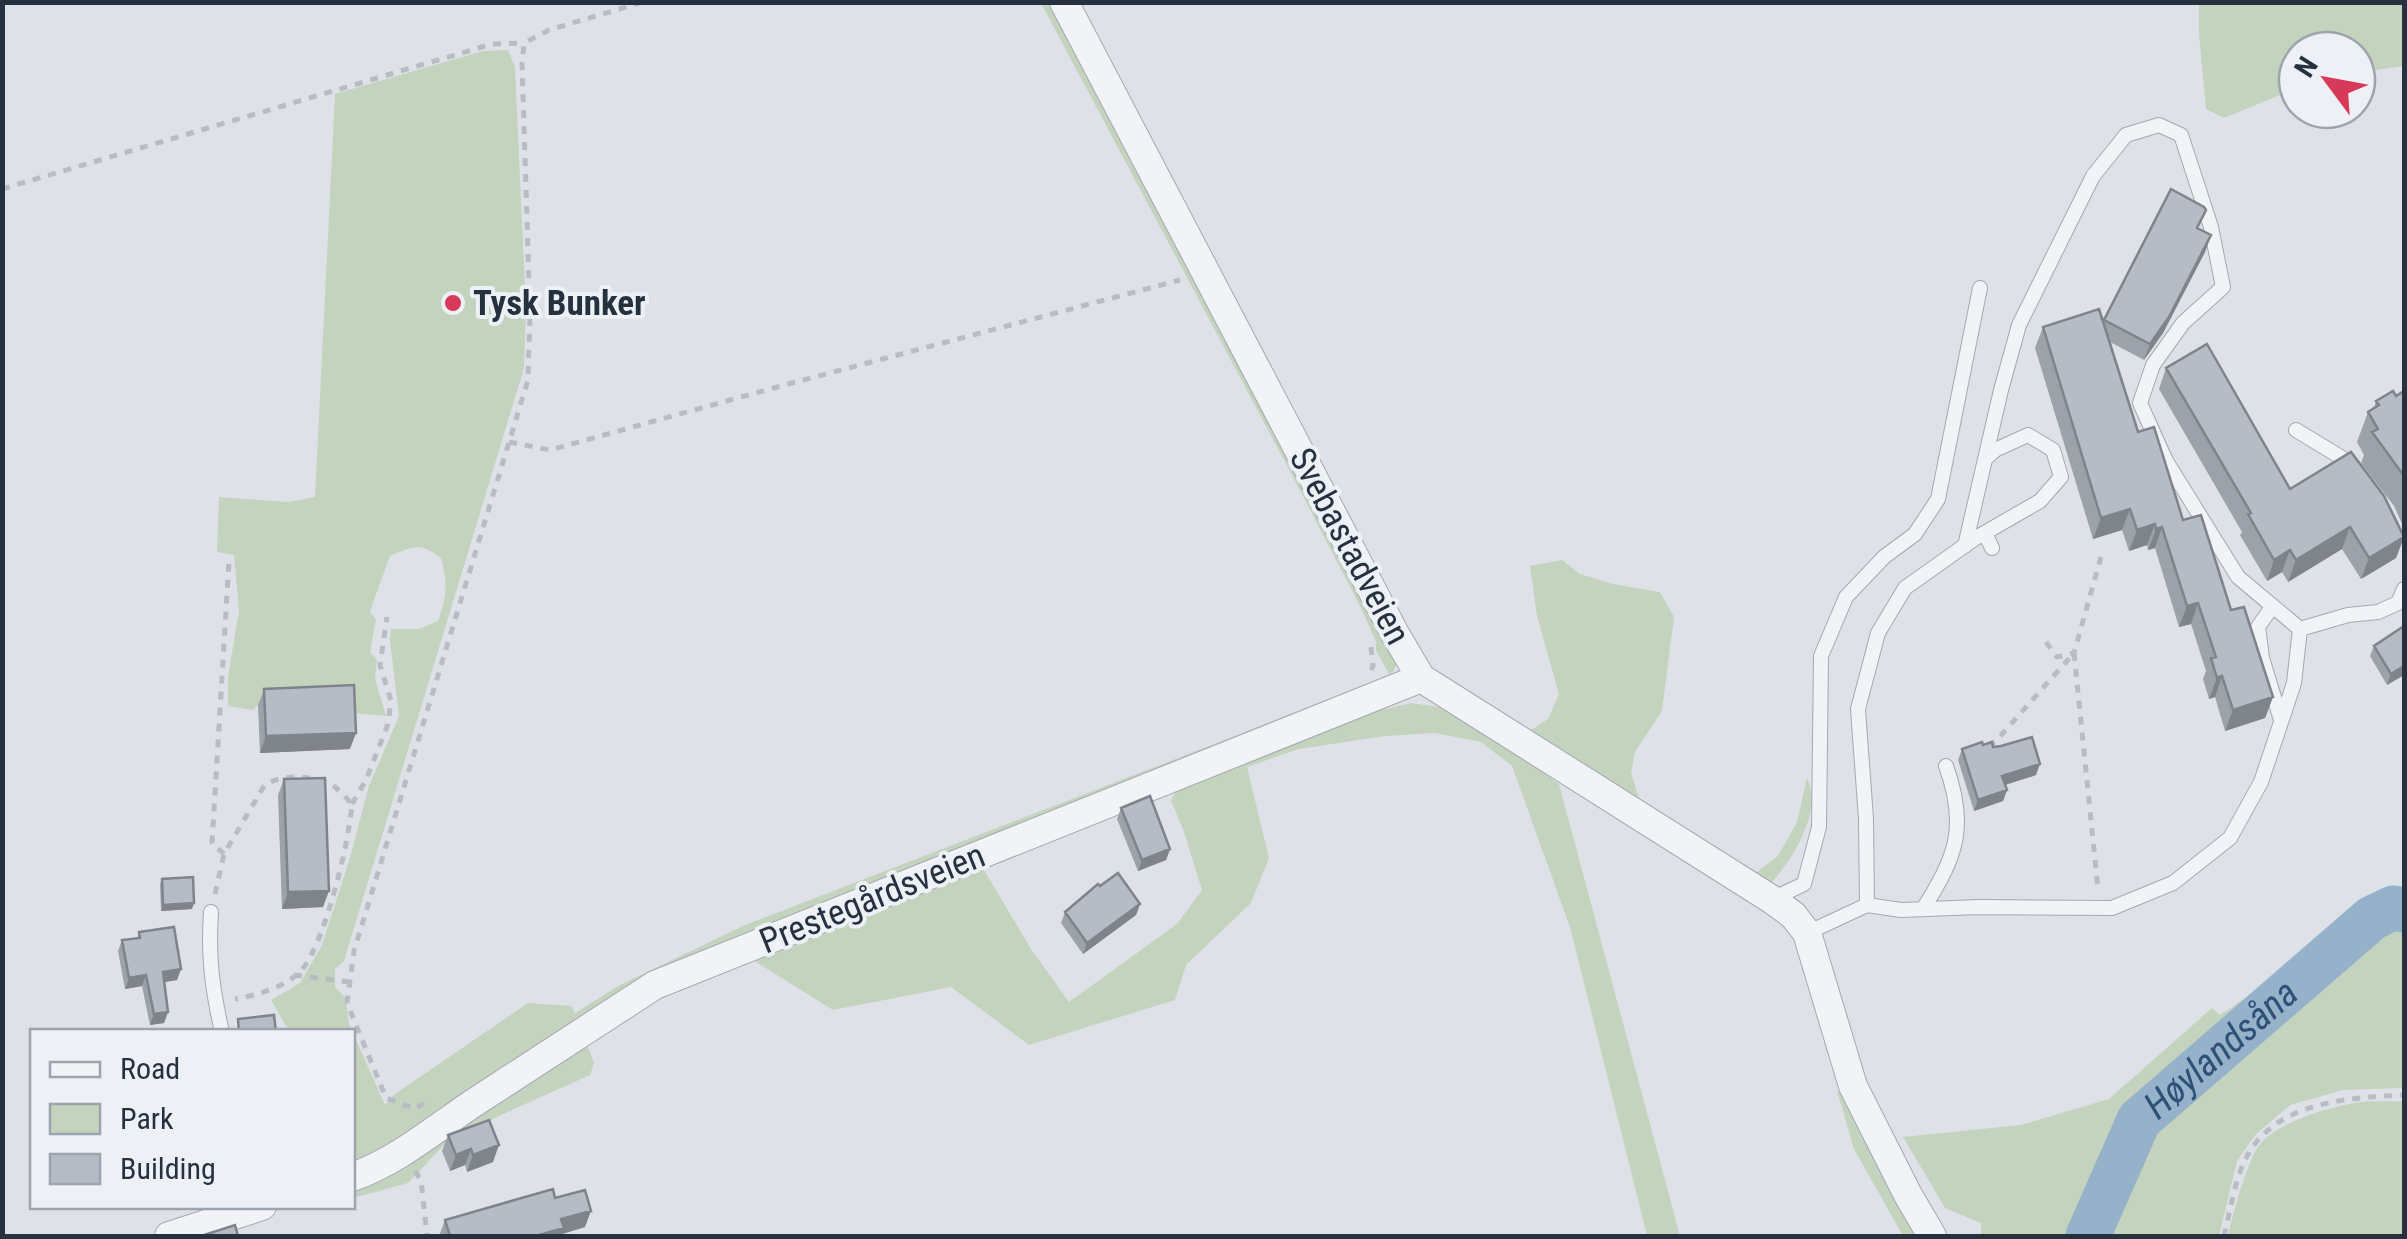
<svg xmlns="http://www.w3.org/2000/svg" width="2407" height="1239" font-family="'Roboto Condensed',sans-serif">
  <rect width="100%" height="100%" fill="#dee2e8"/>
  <path fill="#c4d3be" d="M1041,3h11l22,48 64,123 259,489 -4,9 -4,2 -13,-23v-9l-14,-32 -69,-133z
    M2199,3h205v63l-47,7v-23h-60v38l-73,30 -18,-9 -7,-74z
    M508,50l7,17 11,243 -2,58 -180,593 -9,8v18l11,12 3,25 36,81 10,-11 133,-91 43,3 4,7 45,-28 125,-60 607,-234 -773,333 15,39 -4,12 -87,39 -60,32 -35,37 -55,15 -1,-166 -63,-1 -18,-31 29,-17 22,-38 27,-84 20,-75 30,-70 -9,-76 1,-11h28l19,-8c9,-25 10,-37 3,-63 -21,-16 -27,-12 -51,-2l-20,55 6,9 -6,32 7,8 -2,19 11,37 -128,-11 -5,5 -25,-4v-30l11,-65 -5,-56 -17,-3 2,-55 70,5 26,-5 20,-403 148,-43z
    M1562,560l18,14 33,10 47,8 14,25 -12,94 -27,41 -4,21 8,25 58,39 60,35 21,-16 19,-34 10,-44c16,34 -14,81 -36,105l-243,-151 20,-13 11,-25 -22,-78 -7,-50z
    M1411,703l28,4 90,55 30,22 121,452h-33l-77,-309 -58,-161 -31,-24 -46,-9 -50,3 -86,13 -52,18 22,91 -18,45 -65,62 -11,35 -146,45 -78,-58 -118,23 -85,-53 233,-92 50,84 38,53 108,-78 25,-34 -19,-61 -12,-28 7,-15 174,-69z
    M2404,891v197l-61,2 -53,15 -34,29 -19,27 -18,75h-238v-13l-36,-15 -42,-71 118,-12 88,-26 103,-91 8,7z
    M1837,1091l7,3 17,39 56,103h-14l-49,-87z
    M2404,1101v135h-176c5,-22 18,-71 30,-89 16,-23 65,-38 91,-43 18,-4 38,-2 55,-3z"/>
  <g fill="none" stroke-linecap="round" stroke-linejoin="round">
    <path stroke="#96b2cb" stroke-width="45" id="s1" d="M2088,1236l51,-116 233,-202 21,-10 11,2"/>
    <defs>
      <path id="service" d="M2296,430l51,31 7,10
        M1985,533l7,15
        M1965,546l36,-156 18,-65 74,-149 33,-41 33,-10 22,10 30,92 12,60 -40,36 -30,42 -13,38 26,58 72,116 62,52 48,-14 30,-3 20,-9 6,-14
        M2272,607l-14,20 4,31 19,62
        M1772,899l32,-15 15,-57 2,-171 25,-59 38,-40 31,-23 23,-35 42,-211
        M1867,905l34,5 79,-3 132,1 61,-25 57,-45 31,-56 33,-99 6,-54
        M1923,909c33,-52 45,-82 23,-143
        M211,912c-3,44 1,76 11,120
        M1807,933l60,-28 -1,-86 -8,-110 20,-76 27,-45 69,-49 66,-38 21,-24 -8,-27 -25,-15 -33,15 -10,9"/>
      <path id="minor" d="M1064,2l330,630 27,46 350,221 22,16 14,18 46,153 55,109 24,41
        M352,1177c44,-15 83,-48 120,-73 61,-40 122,-80 183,-119l766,-307
        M169,1236l93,-30"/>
    </defs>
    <use href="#service" stroke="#a3a9b2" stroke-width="16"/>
    <use href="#minor" stroke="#a3a9b2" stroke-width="30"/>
    <path stroke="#b8bdc3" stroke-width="5" stroke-dasharray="8 8" stroke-linecap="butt" d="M2,189l490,-145 32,-1
      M509,442l41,8 227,-63 403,-107
      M2046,642l11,15 17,-4 27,-96
      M1371,647l2,19 -2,4
      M2074,653l24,236
      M1988,746l7,-4 79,-89
      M352,804l14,-24 22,-56 3,-23 -11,-36 7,-48
      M224,854l-12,-11 17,-282
      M215,894l9,-40 40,-68c16,-13 54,-11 71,1 6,5 12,12 17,17 -3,39 -26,133 -48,163 -16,20 -46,28 -69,32
      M294,975l56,7
      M424,1103l-9,6 -29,-11 -39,-95 7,-52 174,-571 2,-67 -8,-249 2,-21 25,-13 94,-28
      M415,1171l6,9 6,56
      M2224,1236c6,-24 10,-53 21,-76 29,-59 102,-62 159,-65"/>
    <use href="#service" stroke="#f1f3f6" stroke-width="14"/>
    <use href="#minor" stroke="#f1f3f6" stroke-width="28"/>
  </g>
  <path fill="#9ca2aa" d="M2171,189l28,40 12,6 -6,17 -42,81 -19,27 -34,-18 28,90 93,178 42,87 -8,21 -40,13 -10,-34 -6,2 -6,-20 3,-8 -15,-47 -12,3 -24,-79 -7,2 -1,-5 -18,6 -7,-21 -29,9 -58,-191 8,-21 60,-5z
    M2166,368l124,121 114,48 -8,21 -35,21 -19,-30 -54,33 -6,-10 -15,9 -27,-46 2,-3 -83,-143z
    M2404,391v137l-10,-22 -33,-43 3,-8 -7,-13 11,-30 6,-4 2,-7 20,-5z
    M2404,626v49l-17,10 -17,-29 4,-10z
    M264,689l86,60 -90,4 -2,-48z
    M1983,745l10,2 43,28 -31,10 2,5 -4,11 -29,10 -16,-51 4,-11z
    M284,779l39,128 -41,2 -4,-114z
    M1121,808l49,41 -4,11 -28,11 -21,-52z
    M162,879l30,30 -31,2 -1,-27z
    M1100,886l40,18 -4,11 -53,39 -22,-31 4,-11z
    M139,932l42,37 -4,11 -12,2 3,30 -4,11 -14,2 -8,-39 -17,3 -7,-38 4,-11 15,-2z
    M448,1135l45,27 -26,10 -2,-7 -15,6 -8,-20z
    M555,1198l30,29 -23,7 -1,2h-122l6,-16z"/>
  <path fill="#7f848b" d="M2211,235l-6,17 -42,81 -19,27 6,-16z
    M2130,509l-8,21 -29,9 8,-21z
    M2155,524l-8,21 -18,6 8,-21z
    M2162,527l-7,21 -7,2 8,-21z
    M2350,527l-8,22 -54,33 8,-22z
    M2404,537l-8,21 -35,21 8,-21z
    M2290,550l-8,22 -15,9 7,-21z
    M2198,603l-7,21 -12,3 8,-21z
    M2404,666v9l-17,10 4,-11z
    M2222,676l-7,21 -6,2 8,-21z
    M2273,697l-8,21 -40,13 8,-21z
    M356,733l-6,16 -90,4 6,-17z
    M2040,764l-4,11 -38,12 4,-11z
    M2007,790l-4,11 -29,10 4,-11z
    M1170,849l-4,11 -28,11 4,-11z
    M329,891l-6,16 -41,2 6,-17z
    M194,903l-2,6 -31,2 2,-6z
    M1140,904l-4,11 -53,39 4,-11z
    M181,969l-4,11 -18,3 4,-11z
    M146,975l-4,11 -17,3 4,-11z
    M168,1012l-4,11 -14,2 4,-11z
    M499,1145l-6,17 -26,10 6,-17z
    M471,1149l-6,16 -15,6 6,-16z
    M591,1211l-6,16 -23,7 -1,2h-26l26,-17z"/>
  <path fill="#b5bcc6" stroke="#7f848b" stroke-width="2.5" d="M2171,189l33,18 2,3 -9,18 14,7 -42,82 -19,27 -46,-24z
    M2099,309l39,123 16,-5 29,93 18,-5 30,95 13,-3 29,90 -40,13 -11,-34 -5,2 -6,-20 5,-1 -18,-54 -11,3 -25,-79 -6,2 -1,-5 -18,6 -7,-21 -29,9 -58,-191z
    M2207,344l83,145 61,-37 33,44 20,41 -35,21 -19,-31 -54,33 -6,-10 -16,10 -26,-46 3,-1 -85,-145z
    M2393,391l3,5 8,-5v85l-32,-44 6,-3 -10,-17 11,-7 -3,-4z
    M2404,626v40l-13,8 -17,-28z
    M354,685l2,48 -90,3 -2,-47z
    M2032,737l8,27 -38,12 5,14 -29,10 -16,-51 20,-7 1,3 9,-3 1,5 8,-1z
    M325,778l4,113 -41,1 -4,-113z
    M1150,796l20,53 -28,11 -21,-52z
    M1118,873l22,31 -53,39 -22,-31 33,-28 2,2z
    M193,877l1,26 -31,2 -1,-26z
    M174,927l7,42 -18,3 5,40 -14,2 -8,-39 -17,3 -7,-38 18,-2 -1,-6z
    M274,1015l2,17h-37l-1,-13z
    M489,1120l10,25 -26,10 -2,-6 -15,6 -8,-20z
    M553,1189l2,9 30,-8 6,21 -30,8 3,9 -29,8h-85l-5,-16z
    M235,1225l3,11h-37z"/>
  <circle fill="#d73a58" stroke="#edf1f6" stroke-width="4" cx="453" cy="303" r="10"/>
  <g text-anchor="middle" stroke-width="8" stroke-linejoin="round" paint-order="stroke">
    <g font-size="35" font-weight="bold" fill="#263140" stroke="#edf1f6" text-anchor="start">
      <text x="473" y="315">Tysk Bunker</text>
    </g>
    <g font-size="35" fill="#263140" stroke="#edf1f6">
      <text transform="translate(1350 546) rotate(62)" y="12">Svebastadveien</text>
      <text transform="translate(872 898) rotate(-22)" y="12">Prestegårdsveien</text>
    </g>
    <g font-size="38" font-style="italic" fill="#2e5177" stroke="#edf1f6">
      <text dy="13" stroke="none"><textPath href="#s1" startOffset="235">Høylandsåna</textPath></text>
    </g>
  </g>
  <rect width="2407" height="1239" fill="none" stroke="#263140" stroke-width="10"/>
  <rect x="30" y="1029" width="325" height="180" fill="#edf1f6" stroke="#9da4ad" stroke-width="2.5"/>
  <rect x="50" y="1062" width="50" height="15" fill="#f1f3f6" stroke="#9da4ad" stroke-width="2.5"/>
  <text x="120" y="1079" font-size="30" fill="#263140">Road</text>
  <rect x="50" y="1104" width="50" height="30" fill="#c4d3be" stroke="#9da4ad" stroke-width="2.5"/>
  <text x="120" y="1129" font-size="30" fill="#263140">Park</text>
  <rect x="50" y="1154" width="50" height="30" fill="#b5bcc6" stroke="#9da4ad" stroke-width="2.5"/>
  <text x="120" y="1179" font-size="30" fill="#263140">Building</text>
  <g transform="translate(2327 80) rotate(302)"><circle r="48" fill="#edf1f6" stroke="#9da4ad" stroke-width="2.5"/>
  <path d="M0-8L18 38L0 25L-18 38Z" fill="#d73a58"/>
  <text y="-15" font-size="28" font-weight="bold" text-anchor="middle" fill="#263140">N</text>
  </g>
</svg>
